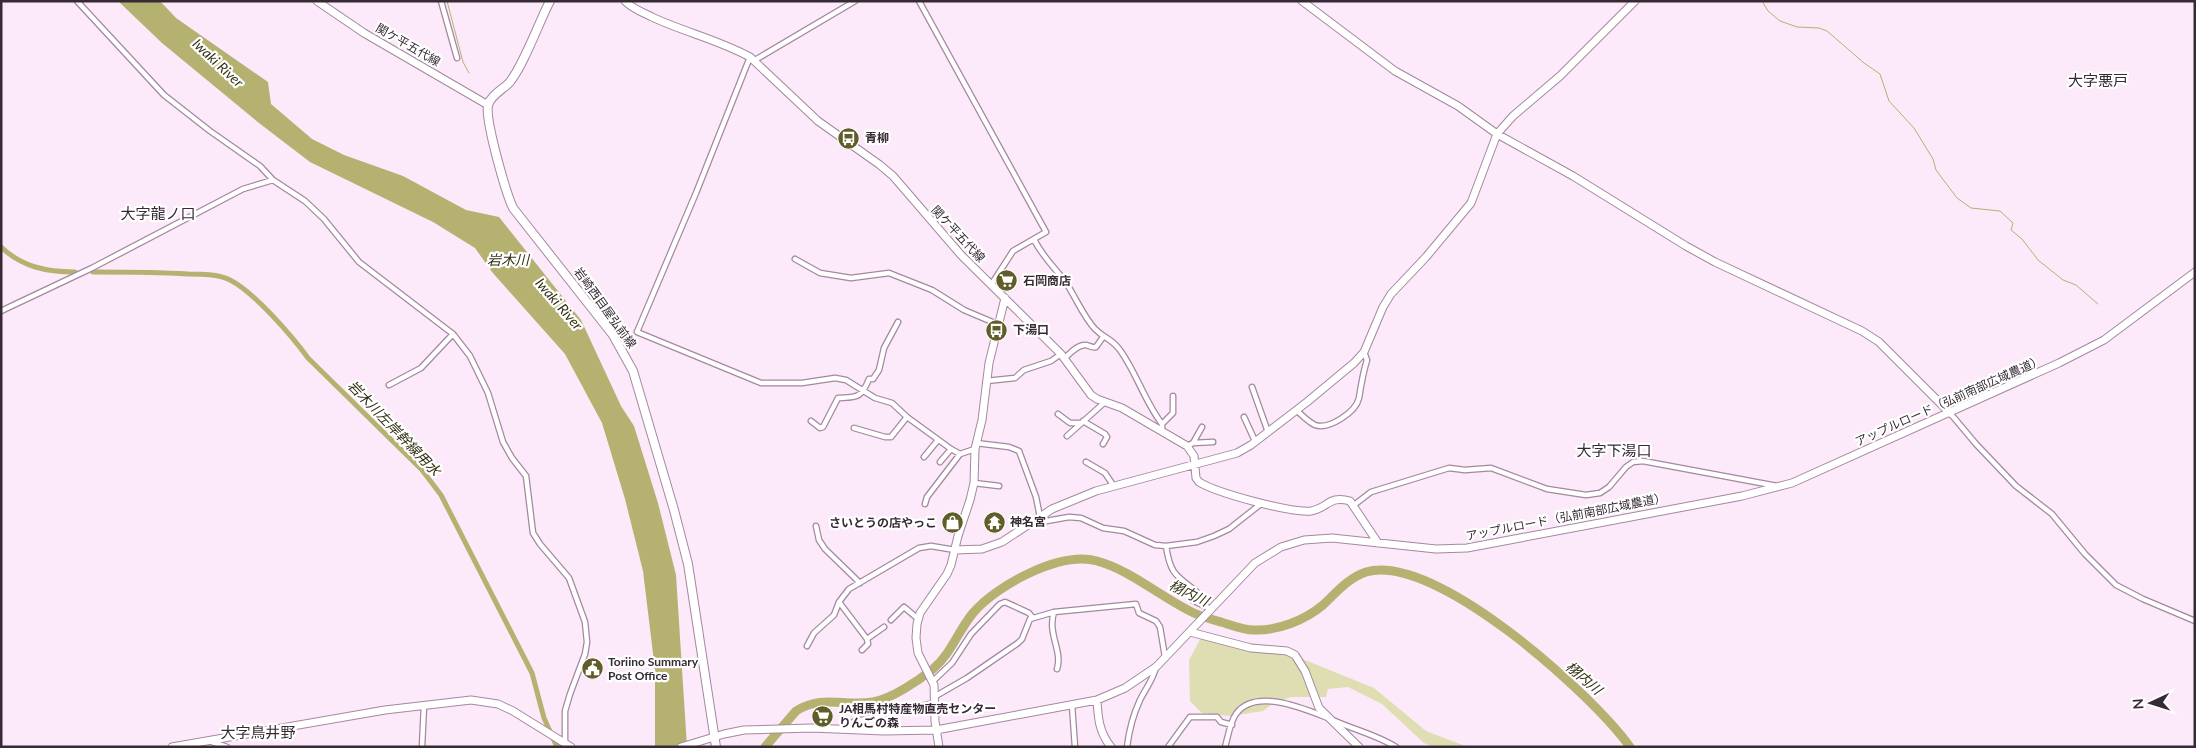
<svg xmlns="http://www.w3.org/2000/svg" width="2196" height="748" font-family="Lato,'Noto Sans JP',sans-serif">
  <rect width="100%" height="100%" fill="#fce9f9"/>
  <path fill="#dfdeb2" d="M1202,636l88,18 84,34 52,43 42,16h-35l-9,-4 -42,-39 -34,-17 -20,2 -2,8h-35l-19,7 -9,7 -32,5 -29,-3 -12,-12 -1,-41z"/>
  <path fill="#b5b271" d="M118,1h42l16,17 92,64 3,22 41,35 32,16 59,21 63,34 33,7 82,103 40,86 13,20 24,77 18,72 11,172h-32v-77l-12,-99 -18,-72 -23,-76 -37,-69 -73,-82 -17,-24 -42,-26 -123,-60 -51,-39 -97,-80z"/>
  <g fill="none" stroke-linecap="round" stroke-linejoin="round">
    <path stroke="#b5b271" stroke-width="1" d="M447,1l16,61 6,11
      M1762,1l6,10 12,10 17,6 22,1 8,3 37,32 16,11 9,27 25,27 19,31 3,11 21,28 14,10 29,3 13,12 -2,7 11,9 16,21 25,20 13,5 22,19"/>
    <path stroke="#b5b271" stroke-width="5" d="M1,247c21,20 46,25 74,25
      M93,272c32,0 63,0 95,2 13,0 30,0 42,6 24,12 62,56 78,78l114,112 19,25 91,178 12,45 13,29"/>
    <path stroke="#b5b271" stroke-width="9" d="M765,747l31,-36c27,-17 48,-4 77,-9 18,-3 45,-21 60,-33 18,-15 25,-38 40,-56 24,-28 87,-62 124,-52 33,9 61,34 91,49 10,6 22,9 33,12 10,3 22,8 33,8 24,1 51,-10 69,-25 13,-12 25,-27 43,-33 68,-21 226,122 264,175"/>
    <defs>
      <path id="street" d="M77,1l87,94 46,36 50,35 13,14 32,21 19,18 35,43 94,72 17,22 18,37 15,49 9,16 14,18 7,57 7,11 29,34 16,44 2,20 -2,12 -15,40 -5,17v31
        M441,1l16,57
        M919,1l127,231 -33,19 -22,34
        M750,57l-54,136 -59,139 124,51h41l33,-5 11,2 29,18 17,5 15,14 44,32 9,5 15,-5
        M755,60l100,-59
        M1034,239c7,16 20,28 30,41 11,15 18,35 31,49 10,10 16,9 25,21 17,24 25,52 42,74v6
        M795,259l25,14 31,5 38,-5 43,17 32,20 33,14
        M1,311l91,-43 151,-79 30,-9
        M1064,359c5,-5 13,-14 21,-14 4,0 6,3 11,2l7,-10
        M986,381l29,-3 9,-8 27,-9 10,-7
        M389,385l32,-17 32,-34
        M1252,387l16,45
        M1296,410c6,5 12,12 19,15 14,5 41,-13 44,-27 2,-13 4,-25 8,-38l-3,-8
        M1950,413l26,31 40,42 36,28 33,40 31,31 27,14 52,22
        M1058,414l12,9h9
        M1244,417l11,24
        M811,421l9,7 3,-1 15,-29c18,-1 23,1 31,-19h4l6,-9 5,-22 14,-26
        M1083,421l22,13 2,3 -4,7
        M1162,424l11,-11v-17
        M854,428l31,9h6l16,-20
        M1067,436l38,-34
        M976,443l33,4 10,4 17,46 4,20
        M1193,443l9,-16
        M1187,446l6,-3 20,-1
        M924,457l14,-17
        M940,462l11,-13
        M1086,462l19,11 8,12
        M974,483l25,3
        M925,504l2,-7 33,-43
        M1354,505l17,-13 78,-24 16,2 26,-2 56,21 39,6 14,-2 9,-6 17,-20 7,-5 10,-1 134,25
        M1037,520l4,2 28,-5 12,1 22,10 21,3 31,14 11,1 31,-4 17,-6 15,-7 33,-26
        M816,526l3,14 6,9 35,34
        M1166,546c4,27 9,29 30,45l-4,9 19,9
        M839,602l28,37
        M1054,612c-7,22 9,39 3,57
        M891,620l13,-13 13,11
        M807,646l7,-13 20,-18 5,-13 10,-13 70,-41 12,-2 24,4
        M862,650l6,-6 -1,-5 17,-12
        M933,681l19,-18 19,-29 29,-30 5,-2 24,11 3,4
        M934,697l33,-19 51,-35 4,-4 8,-20 24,-7 82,-8 3,9 17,8 4,6 5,30
        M1072,705l3,42
        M1335,721c20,9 42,14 61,26
        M852,729l1,-7 81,-19
        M209,741l18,6
        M422,747l2,-42
        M1127,747c2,-16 6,-32 13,-47 6,-12 13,-20 16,-33
        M1168,747l22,-30h27l4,5 11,3
        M1225,747c3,-10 5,-25 11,-33 19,-27 69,-5 92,4"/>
      <path id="secondary" d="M317,1l47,32 124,72
        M625,1c8,8 17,11 27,16 32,15 67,23 98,40l68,64 62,44 13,11 68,79 100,99 30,41 6,4 25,9 65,38 7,10 2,22 3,4c18,11 91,31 112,29 17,-3 18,-16 39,-10l28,42
        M1302,1l93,70 63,35 39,28 76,42 113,70 29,16 147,69 17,11 71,71
        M955,550l27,-1 20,-7 50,-33 44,-18 141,-38 14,-8 56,-43 47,-39 10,-11 19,-45 8,-13 35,-37 45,-54 26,-69 16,-18 47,-40 75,-75
        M1190,632l61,16 36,3 8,4 10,16 14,37 40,39
        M1097,700c1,18 2,32 14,47
        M172,747l213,-37 86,-10 27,4 15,7 58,36
        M681,747l43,-13 20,-4 67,-2 73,3 52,-1 161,-30 28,-12 31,-21 99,-104 26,-16 23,-7 28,-2 104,11 31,-1 275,-52 50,-13 267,-120 45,-23 91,-68
        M939,747l-4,-26 -1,-36 -16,-32 -2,-15 1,-14 3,-11 27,-39 4,-9 7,-29 12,-36 4,-17 1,-34 7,-29 7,-57 16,-65"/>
      <path id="primary" d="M550,1c-11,21 -27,66 -41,82 -7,7 -18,12 -21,22 -3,16 18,88 25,103l100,127 20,36 41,139 14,54 28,183"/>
    </defs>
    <use href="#street" stroke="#a488a1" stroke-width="7"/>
    <use href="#secondary" stroke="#a488a1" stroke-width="9"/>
    <use href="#primary" stroke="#a488a1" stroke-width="10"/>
    <use href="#street" stroke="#fff" stroke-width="4.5"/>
    <use href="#secondary" stroke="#fff" stroke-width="7"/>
    <use href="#primary" stroke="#fff" stroke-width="8"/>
  </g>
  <defs>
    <symbol id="bus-disc" viewBox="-11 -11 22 22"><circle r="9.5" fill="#605d2a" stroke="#fff"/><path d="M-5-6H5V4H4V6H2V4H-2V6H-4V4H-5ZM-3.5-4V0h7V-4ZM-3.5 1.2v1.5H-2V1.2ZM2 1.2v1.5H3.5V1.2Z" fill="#fff"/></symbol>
    <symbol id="supermarket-disc" viewBox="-11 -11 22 22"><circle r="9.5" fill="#605d2a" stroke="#fff"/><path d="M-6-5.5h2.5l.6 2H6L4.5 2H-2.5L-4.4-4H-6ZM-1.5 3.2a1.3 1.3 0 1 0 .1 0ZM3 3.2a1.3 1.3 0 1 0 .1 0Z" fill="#fff"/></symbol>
    <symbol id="temple-disc" viewBox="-11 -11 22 22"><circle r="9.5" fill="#605d2a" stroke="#fff"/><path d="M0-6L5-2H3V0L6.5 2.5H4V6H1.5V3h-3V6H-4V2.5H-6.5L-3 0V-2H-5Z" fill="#fff"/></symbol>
    <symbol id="shop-disc" viewBox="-11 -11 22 22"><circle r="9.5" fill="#605d2a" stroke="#fff"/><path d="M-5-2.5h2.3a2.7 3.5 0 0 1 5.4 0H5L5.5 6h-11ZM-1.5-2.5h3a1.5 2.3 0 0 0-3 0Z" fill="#fff"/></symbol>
    <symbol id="civic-disc" viewBox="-11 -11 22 22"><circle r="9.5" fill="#605d2a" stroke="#fff"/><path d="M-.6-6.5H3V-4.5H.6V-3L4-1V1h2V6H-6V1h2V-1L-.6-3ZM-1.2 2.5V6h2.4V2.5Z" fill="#fff"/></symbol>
  </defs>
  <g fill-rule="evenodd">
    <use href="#bus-disc" x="836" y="126" width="25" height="25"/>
    <use href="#supermarket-disc" x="994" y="268" width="25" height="25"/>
    <use href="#bus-disc" x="984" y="318" width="25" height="25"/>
    <use href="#temple-disc" x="982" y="510" width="25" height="25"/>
    <use href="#shop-disc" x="940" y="510" width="25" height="25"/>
    <use href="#civic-disc" x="580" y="656" width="25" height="25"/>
    <use href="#supermarket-disc" x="810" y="704" width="25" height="25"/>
  </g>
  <g text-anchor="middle" stroke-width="4.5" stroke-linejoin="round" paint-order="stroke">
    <g font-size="12" fill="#362a34" stroke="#fff">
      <text transform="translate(408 45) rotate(30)" y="4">関ケ平五代線</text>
      <text transform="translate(958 234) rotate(47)" y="4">関ケ平五代線</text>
      <text transform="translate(605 308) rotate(54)" y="4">岩崎西目屋弘前線</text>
      <text transform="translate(1949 401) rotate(-24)" y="4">アップルロード（弘前南部広域農道）</text>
      <text transform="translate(1566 517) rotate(-11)" y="4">アップルロード（弘前南部広域農道）</text>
    </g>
    <g font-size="12" font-weight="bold" fill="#362a34" stroke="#fff" text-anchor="start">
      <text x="865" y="142">青柳</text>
      <text x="1023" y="285">石岡商店</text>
      <text x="1013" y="334">下湯口</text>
      <text x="1010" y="526">神名宮</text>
      <text x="937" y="527" text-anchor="end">さいとうの店やっこ</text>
      <text x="608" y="666">Toriino Summary<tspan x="608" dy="14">Post Office</tspan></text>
      <text x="839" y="713">JA相馬村特産物直売センター<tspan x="839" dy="14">りんごの森</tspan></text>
    </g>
    <g font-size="14" font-style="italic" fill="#323113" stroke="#fff">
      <text transform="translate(218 63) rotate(43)" y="5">Iwaki River</text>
      <text x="508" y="265">岩木川</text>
      <text transform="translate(559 304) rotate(49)" y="5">Iwaki River</text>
      <text transform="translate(394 428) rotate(46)" y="5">岩木川左岸幹線用水</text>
      <text transform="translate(1189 593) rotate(26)" y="5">栩内川</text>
      <text transform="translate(1584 678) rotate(41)" y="5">栩内川</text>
    </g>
    <g font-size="15" fill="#362a34" stroke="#fff">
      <text x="2098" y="86">大字悪戸</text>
      <text x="158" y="219">大字龍ノ口</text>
      <text x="1614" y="456">大字下湯口</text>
      <text x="258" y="738">大字鳥井野</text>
    </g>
  </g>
  <rect width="2196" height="748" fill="none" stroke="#362a34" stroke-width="5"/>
  <g transform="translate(2151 703) rotate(266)" stroke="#ffffff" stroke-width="4" paint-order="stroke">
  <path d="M0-4L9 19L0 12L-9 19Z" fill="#362a34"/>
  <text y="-8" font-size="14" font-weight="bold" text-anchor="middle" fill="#362a34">N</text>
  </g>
</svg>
